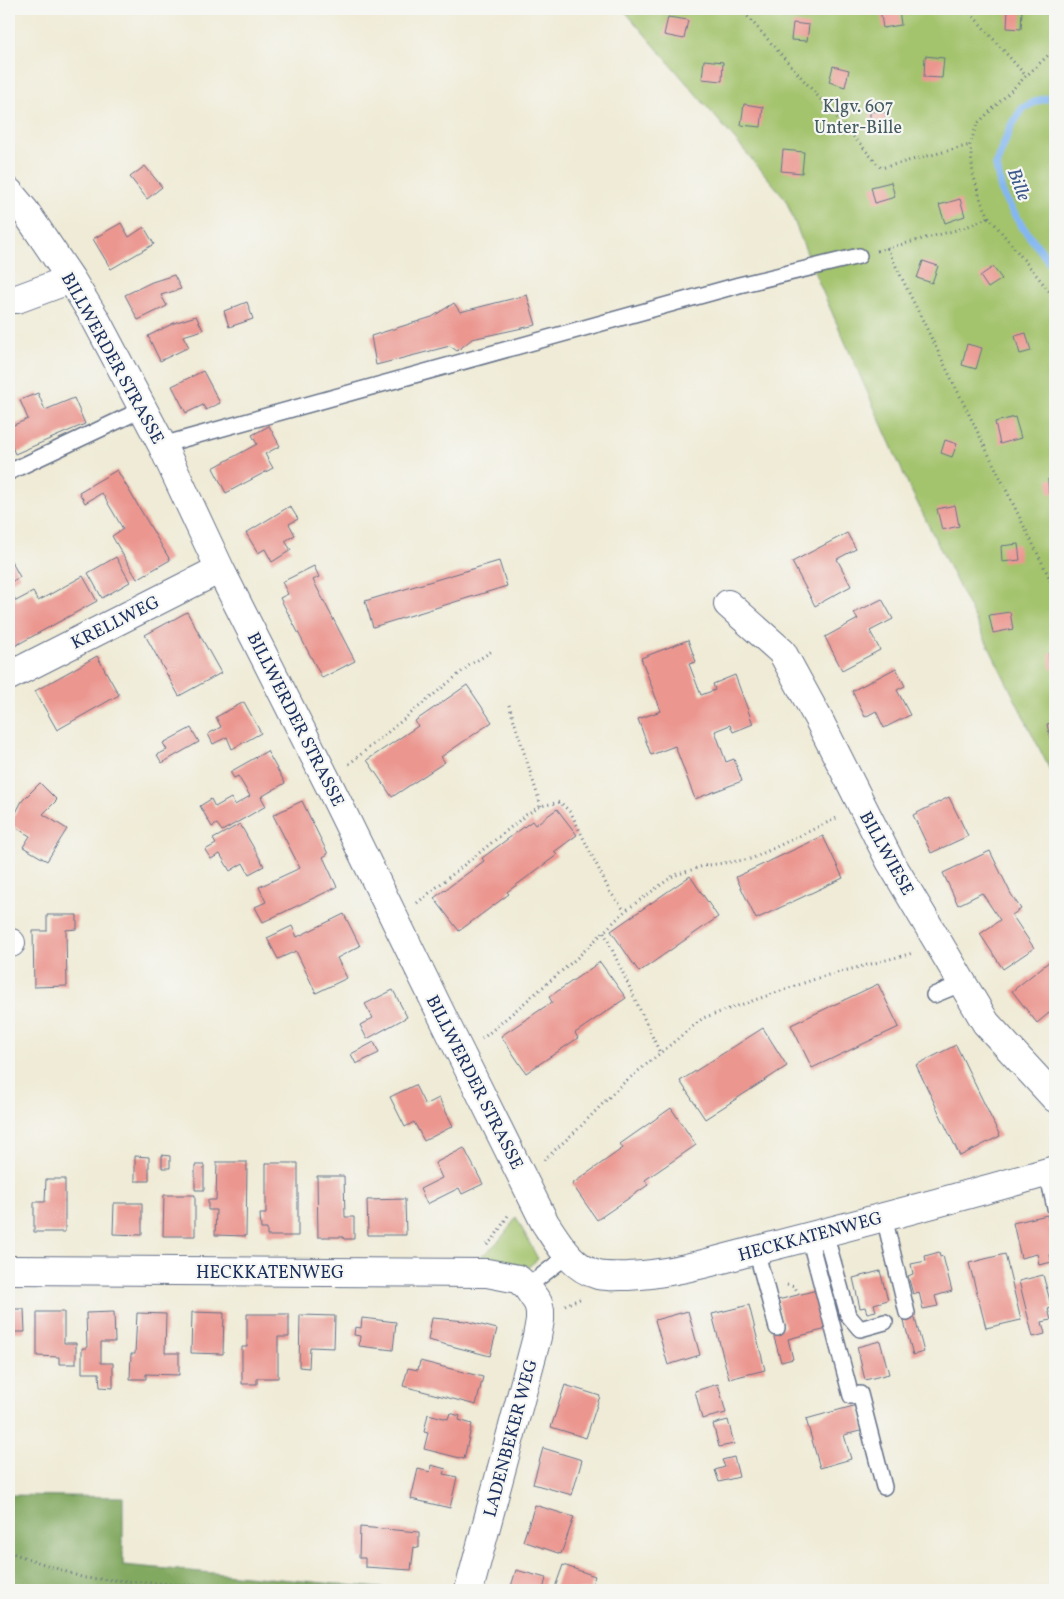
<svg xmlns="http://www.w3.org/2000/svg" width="1064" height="1599" font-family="Vollkorn,serif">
  <rect width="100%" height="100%" fill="#f6f6f2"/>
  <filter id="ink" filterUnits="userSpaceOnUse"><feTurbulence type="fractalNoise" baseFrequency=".02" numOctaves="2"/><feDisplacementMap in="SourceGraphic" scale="10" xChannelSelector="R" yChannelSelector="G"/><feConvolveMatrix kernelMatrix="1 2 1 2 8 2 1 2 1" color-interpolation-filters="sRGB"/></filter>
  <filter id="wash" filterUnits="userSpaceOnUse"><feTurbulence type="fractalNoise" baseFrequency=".0096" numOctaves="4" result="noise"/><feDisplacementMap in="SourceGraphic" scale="20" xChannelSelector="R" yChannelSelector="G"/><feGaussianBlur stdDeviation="1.12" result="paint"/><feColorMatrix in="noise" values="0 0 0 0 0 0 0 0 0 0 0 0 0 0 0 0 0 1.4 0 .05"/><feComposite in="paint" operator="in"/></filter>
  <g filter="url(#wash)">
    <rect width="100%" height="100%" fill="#efebd6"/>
    <path fill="#a3c36c" stroke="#5f7965" d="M623,9h432v771l-146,-294 -91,-205 -33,-83z
      M516,1217l22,42 -11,9 -45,-6 -1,-6c15,-10 26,-24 35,-39z"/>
    <path fill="#82a960" stroke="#4e6c5f" d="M9,1495l114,2v68l280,25h-394z"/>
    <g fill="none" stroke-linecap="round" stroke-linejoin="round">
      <path stroke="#84b7f1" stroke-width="8" d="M1055,96l-18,5 -14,7 -12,18 -15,38 6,29 19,32 34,44"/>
    </g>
    <g id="blocks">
      <path fill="#eb9790" d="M880,9h19l2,16 -18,3z
        M1008,9l14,2 -1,18 -14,-1z
        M668,17l20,3 -4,19 -20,-4z
        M793,23l16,2 -2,16 -16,-1z
        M925,56l19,2 -2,20 -18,-1z
        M704,60l19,2 -1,19 -20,-2z
        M833,66l16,4 -4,17 -16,-5z
        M744,104l19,3 -2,20 -20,-2z
        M870,111l16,1v17h-16z
        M783,150l21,2 -2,21 -21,-2z
        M145,166l17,21 -15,12 -17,-22z
        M891,182l4,15 -20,6 -4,-16z
        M960,199l5,17 -20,7 -6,-18z
        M121,223l8,14 15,-10 10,17 -43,25 -18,-30z
        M923,261l15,5 -6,17 -15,-5z
        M993,267l9,12 -14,9 -8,-12z
        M174,275l7,14 -20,6 6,11 -29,14 -13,-25 27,-13z
        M527,295l9,30 -64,14 -15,12 -7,-5 -74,19 -5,-29 61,-19 22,-14 6,9z
        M247,302l6,17 -24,8 -5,-16z
        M196,316l7,14 -20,6 6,11 -29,14 -12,-25 26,-13z
        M1026,333l5,18 -11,3 -5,-18z
        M967,344l15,4 -6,21 -14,-4z
        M203,371l17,32 -14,7 -3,-5 -17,8 -14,-27z
        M38,393l7,17 29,-12 11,26 -70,30 -6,-14v-13l19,-8 -8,-19z
        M1015,417l6,21 -21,6 -5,-22z
        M269,426l11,20 -15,8 8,14 -47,25 -13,-25 44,-24 -5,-9z
        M945,440l12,4 -5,13 -11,-4z
        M117,470l53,90 -33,19 -25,-43 11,-7 -21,-36 -17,10 -6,-11z
        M1048,479h7v14l-6,1z
        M955,505l4,21 -17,4 -5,-21z
        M290,506l8,13 -9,5 6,11 -10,6 6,9 -19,12 -7,-13 -7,4 -12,-20z
        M847,533l9,16 -19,10 14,27 -36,20 -23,-44z
        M1018,544l2,16 -18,2 -1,-16z
        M9,557l11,20 -11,6z
        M116,557l14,25 -28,16 -14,-25z
        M499,561l8,25 -134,41 -8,-26z
        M314,566l5,11 -6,3 42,81 -33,17 -42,-80 8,-4 -6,-12z
        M83,576l14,25 -84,46 -4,-8v-51l7,13 17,-9 5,9z
        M882,599l11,20 -23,12 10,19 -38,20 -17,-33 33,-18 -4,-6z
        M187,612l34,61 -42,23 -34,-61z
        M1010,612l3,17 -20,4 -4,-18z
        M688,640l8,22 -7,2 12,31 14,-5 -2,-6 22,-9 18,49 -20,8 -3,-7 -15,6 11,31 8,-3 8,22 -47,18 -20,-53 -24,9 -13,-36 23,-8 -20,-53z
        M1055,652v17h-5l-1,-16z
        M97,656l22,39 -62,35 -22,-39z
        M896,668l9,18 -8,4 13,25 -26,13 -8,-17 -11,6 -13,-26z
        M467,685l25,37 -51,35 4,5 -53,35 -25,-37 51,-34 -3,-5z
        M244,702l17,31 -29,16 -5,-12 -14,7 -5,-10 13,-7 -5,-10z
        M1055,722v21h-4l-4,-19z
        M191,728l8,14 -37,21 -5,-8 10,-5 -4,-7z
        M267,751l18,32 -24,14 5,9 -44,25 -5,-7 -5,3 -12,-21 11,-7 4,8 16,-9 4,7 15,-9 -12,-20 -4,2 -4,-6z
        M40,783l17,17 -14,14 24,15 -20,32 -24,-14 7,-11 -20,-12 12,-23z
        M949,797l19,39 -37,17 -18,-38z
        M302,801l26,53 -5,3 14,30 -74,35 -8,-15 11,-5 -7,-15 41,-19 -27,-53z
        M557,809l20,26 -23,17 3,3 -50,37 2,2 -50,37 -25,-33 50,-37 -2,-3 50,-37 3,4z
        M240,824l24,42 -15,8 -6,-11 -13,8 -10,-17 -9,5 -6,-9 11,-6 -3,-5z
        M823,836l20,42 -87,41 -20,-42z
        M990,851l21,43 10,15 -9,6 22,33 -31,21 -23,-35 20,-14 -18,-27 -24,12 -15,-32z
        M690,876l28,41 -79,55 -28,-41z
        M344,914l16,32 -23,12 10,20 -31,15 -20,-42 -18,8 -11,-21 25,-12 5,11z
        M47,915h30v14l-11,1 1,56 -33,1 -1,-56h14z
        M1055,957v51l-18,15 -25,-32z
        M600,962l26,36 -51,35 3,5 -52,35 -25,-37 51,-34 -3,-5z
        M878,984l21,43 -87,41 -21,-43z
        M393,990l14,27 -40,22 -7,-14 13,-7 -8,-14z
        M763,1028l24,38 -82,53 -25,-38z
        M374,1042l5,11 -23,11 -5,-10z
        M956,1045l44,91 -40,20 -44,-91z
        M415,1085l10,20 14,-7 14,28 -29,15 -10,-19 -9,5 -15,-30z
        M671,1108l25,37 -51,35 3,5 -51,35 -25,-36 51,-36 -3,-4z
        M464,1148l19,36 -21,10 -3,-6 -32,16 -7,-15 22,-11 -7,-15z
        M162,1155l8,1v12h-8z
        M135,1156l14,1v24h-14z
        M217,1162h30l-1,74 -31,-1 1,-25h-8v-10h8z
        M266,1163h32v73h-31v-7h-6l-1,-15h6z
        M195,1165h9v25h-9z
        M317,1176h27l1,41h9v22h-10l-1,-2h-25z
        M46,1179h19v53h-31v-30h11z
        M164,1195h31v41h-32z
        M405,1199l1,36h-38l-1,-35z
        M114,1203h28v32l-29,-1z
        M1047,1215l3,13 5,-1v27l-5,1 2,7 -13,3 -2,-11 -16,4 -8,-35z
        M939,1252l1,5 3,-1 9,35 -17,5 3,10 -15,3 -4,-17 -6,2 -5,-18 5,-2 -2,-10 15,-3 -1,-5z
        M1005,1254l16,66 -35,8 -17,-65z
        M880,1271l8,29 -14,4 2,7 -9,2 -2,-6 -5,1 -7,-30z
        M1043,1275l9,33 -4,1 3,11 -9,2 3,12 -12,3 -14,-56z
        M817,1290l10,39 -39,10 5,20 -12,3 -9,-32 13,-3 -7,-27z
        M749,1305l16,65 -36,9 -17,-65z
        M9,1309h15l1,23h-13l1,33h-4z
        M688,1311l12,44 -32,10 -13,-45z
        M913,1311l11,41 -11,3 -11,-41z
        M37,1312h27v31h12v21h-17v-7l-22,-1z
        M114,1312l1,30h-14v21h12v25l-13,-1 -1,-14h-17v-25h5l-1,-35z
        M192,1312l32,1 -1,41 -32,-1z
        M137,1313l29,1 -1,39h14v22l-33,-1v5h-16l1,-25h4z
        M247,1314h42v23h-11v41h-21v6h-15v-37h5z
        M300,1315l35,1 -1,32 -24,-1 -1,21 -10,-1z
        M362,1318l34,4 -3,28 -34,-4 1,-10 -6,-1 1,-8 6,1z
        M432,1318l34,3 31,8 -7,27 -62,-16z
        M880,1341l9,33 -24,6 -8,-33z
        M420,1361l63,16 -7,28 -73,-19 5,-18 10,2z
        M718,1384l8,29 -24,6 -7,-28z
        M565,1385l35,11 -14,42 -35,-11z
        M857,1405l7,25 -20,5 7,24 -31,9 -14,-49z
        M450,1413l10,3 -1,4 13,4 -8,35 -40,-10 4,-16 -4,-1 4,-18 20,5z
        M728,1420l6,24 -15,3 -6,-23z
        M543,1448l39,12 -10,35 -39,-11z
        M734,1457l5,20 -20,5 -4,-12 10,-3 -3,-7z
        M431,1465l15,4 -2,5 13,3 -7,31 -39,-9 7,-30 12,3z
        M535,1505l39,12 -13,37 -38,-13z
        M360,1527l59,5v16l-5,-1 -3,23 -46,-3v-9h-6z
        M563,1565l32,11 -5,14h-36z
        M516,1570l30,8 -3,12h-33z"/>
    </g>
  </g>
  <g filter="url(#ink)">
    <use href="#blocks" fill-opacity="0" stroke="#657188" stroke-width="1"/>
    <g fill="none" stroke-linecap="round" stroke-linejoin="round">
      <defs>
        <path id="service" d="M162,445l577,-160 120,-29
          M9,472l134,-63
          M934,995l29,-12
          M1047,1172l8,36
          M884,1217l23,96
          M825,1233l23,82 12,14 25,-7
          M809,1237l42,159 9,-2 24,93
          M756,1250l21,78
          M527,1287l41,-32"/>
        <path id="minor" d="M9,192l16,19 46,68 25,41 47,89 19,36 58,124 112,222 117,239 96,193c14,21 27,45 53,52 10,2 20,1 30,1 47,-2 92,-17 137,-28 97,-25 194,-50 290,-78
          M9,299h8l54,-20
          M728,604l54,48 37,68 71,141 96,162 69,75
          M9,676l211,-107
          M9,943h2
          M9,1270l478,3 31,6 9,8 11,16 2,8v9l-3,17 -68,253"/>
      </defs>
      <use href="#service" stroke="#657188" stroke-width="18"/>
      <use href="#minor" stroke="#657188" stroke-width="30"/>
      <path stroke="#657188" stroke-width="3" stroke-dasharray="1 4" stroke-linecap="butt" d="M741,9l140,159 89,-23
        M967,9l59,67
        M1055,49l-29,27 -49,48 -7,21 3,29 8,27 8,16 66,81
        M887,248l168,341
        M877,251l87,-23 25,-11
        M509,705l32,101
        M349,764l121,-99 22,-14
        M417,903l109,-88 15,-9 19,-4 11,11 39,79 15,19
        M604,932l56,121
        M482,1039l96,-82 47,-46 48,-35 30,-10 48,-7 88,-42
        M544,1160l34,-31 42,-43 83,-68 118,-41 92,-24
        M487,1245l7,-7 15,-24
        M787,1285l8,2 4,8
        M565,1305l17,-7
        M9,1552l75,26 174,12"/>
      <use href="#service" stroke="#fff" stroke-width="15"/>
      <use href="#minor" stroke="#fff" stroke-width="28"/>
    </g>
  </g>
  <g text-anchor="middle" stroke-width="4.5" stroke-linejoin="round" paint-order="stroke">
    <g font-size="18" fill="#445b62" stroke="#f6f6f2">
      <text x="858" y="112">Klgv. 607<tspan x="858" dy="21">Unter-Bille</tspan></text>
    </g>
    <g font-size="18" fill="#1b2f5e" stroke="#f6f6f2">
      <text transform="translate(113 358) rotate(61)" y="6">BILLWERDER STRASSE</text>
      <text transform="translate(115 622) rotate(-27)" y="6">KRELLWEG</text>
      <text transform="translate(296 719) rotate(63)" y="6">BILLWERDER STRASSE</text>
      <text transform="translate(887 853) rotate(61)" y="6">BILLWIESE</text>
      <text transform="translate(475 1082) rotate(63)" y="6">BILLWERDER STRASSE</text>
      <text transform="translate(810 1236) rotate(-15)" y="6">HECKKATENWEG</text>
      <text x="270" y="1278">HECKKATENWEG</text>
      <text transform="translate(510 1438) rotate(-75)" y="6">LADENBEKER WEG</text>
    </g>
    <g font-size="19" font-style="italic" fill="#3a588a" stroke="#f6f6f2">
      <text transform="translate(1020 184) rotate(69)" y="7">Bille</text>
    </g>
  </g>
  <rect width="1064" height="1599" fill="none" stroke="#f6f6f2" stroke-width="30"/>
</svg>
